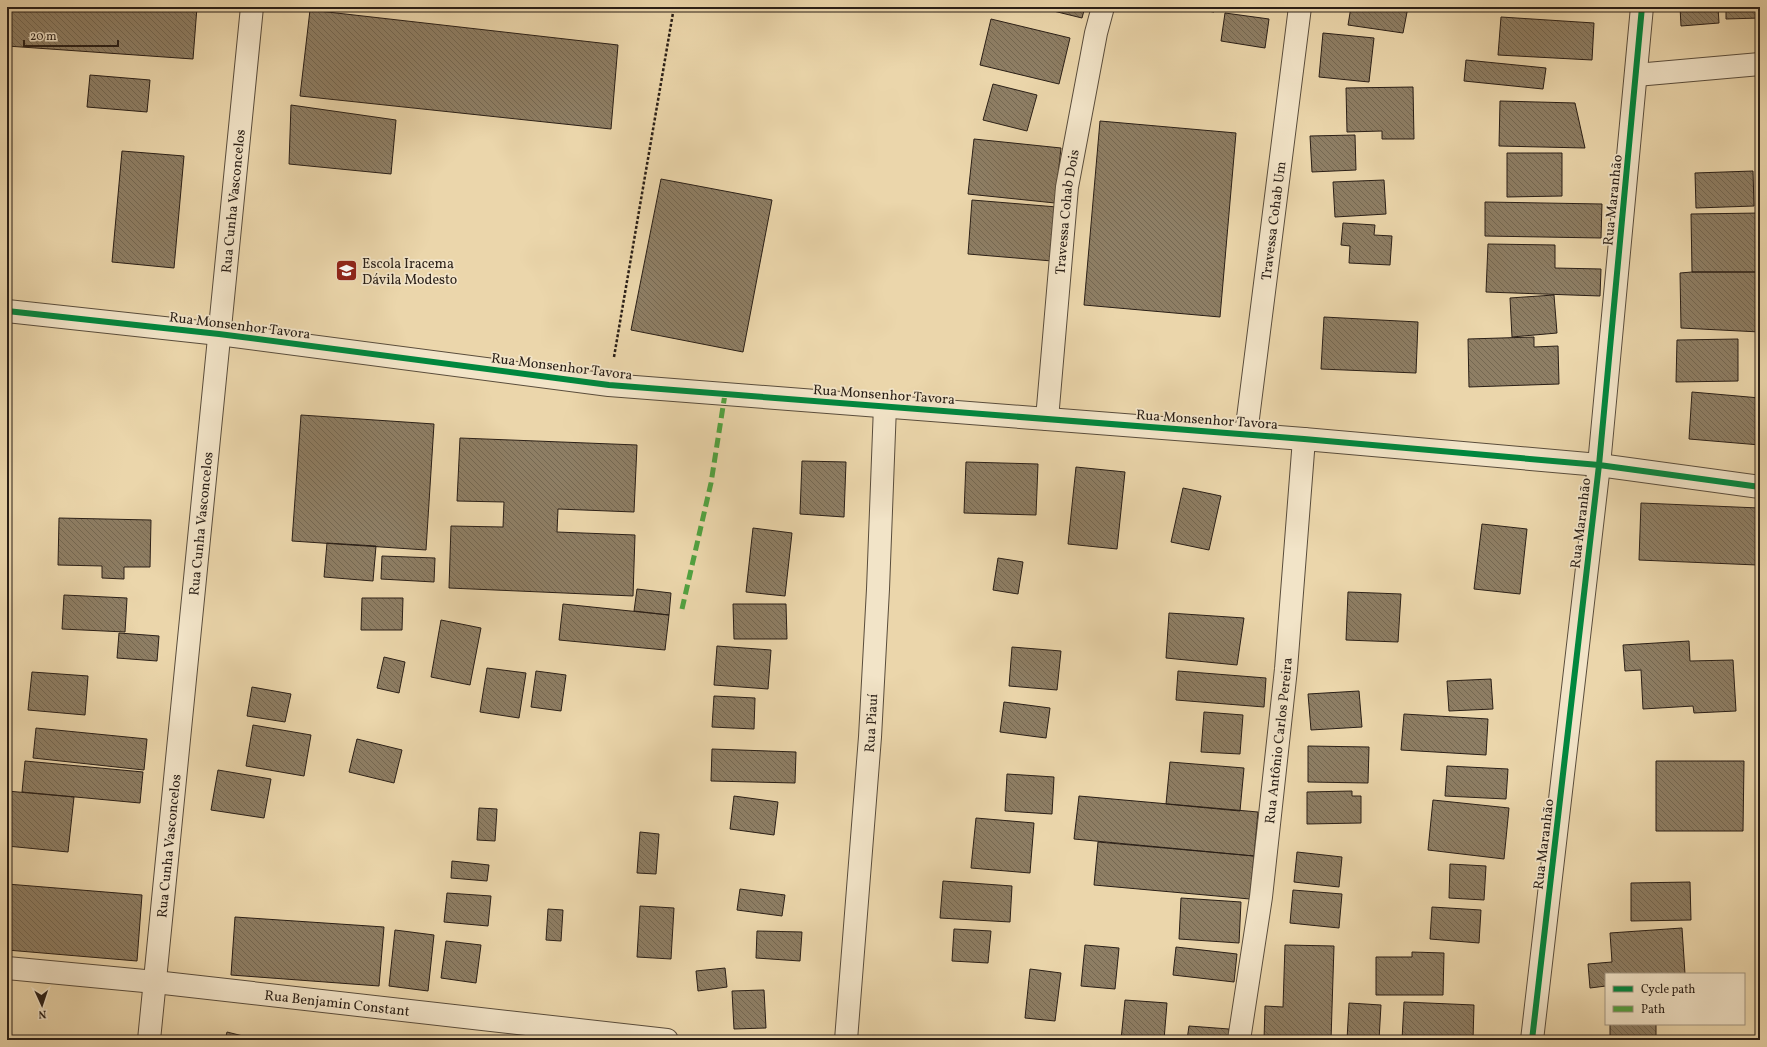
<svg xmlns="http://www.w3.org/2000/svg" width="1767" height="1047" font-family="Vollkorn,serif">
  <defs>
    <pattern id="building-back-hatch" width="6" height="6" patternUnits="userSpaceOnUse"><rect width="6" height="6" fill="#8e7e64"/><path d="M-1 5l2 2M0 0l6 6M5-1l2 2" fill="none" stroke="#746751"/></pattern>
  </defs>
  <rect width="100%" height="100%" fill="#ebd6ab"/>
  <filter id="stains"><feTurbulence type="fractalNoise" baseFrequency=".005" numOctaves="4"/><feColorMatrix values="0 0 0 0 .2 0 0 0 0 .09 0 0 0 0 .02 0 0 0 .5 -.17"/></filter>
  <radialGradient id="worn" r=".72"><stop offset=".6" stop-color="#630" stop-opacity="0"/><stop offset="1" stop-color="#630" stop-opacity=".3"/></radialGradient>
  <path fill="url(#building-back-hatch)" stroke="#2a1f17" d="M7,7h190l-4,52 -186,-13z
    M1037,7h48l-3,11z
    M1180,7h35l-1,5z
    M1244,7h29l-1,4z
    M1351,7h57l-5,26 -55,-8z
    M1680,7h38l1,16 -38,3z
    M1726,7h34v11l-34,1z
    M310,10l308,35 -7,84 -311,-33z
    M1225,13l44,6 -4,29 -44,-7z
    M1501,17l93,6 -2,37 -94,-5z
    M991,19l79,19 -11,46 -79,-19z
    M1323,33l51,5 -5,44 -50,-5z
    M1466,60l80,8 -3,21 -79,-8z
    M90,75l60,5 -3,32 -60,-5z
    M993,84l44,11 -10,36 -44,-11z
    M1413,87l1,52h-32v-8l-35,1 -1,-44z
    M1500,101l75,2 10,45 -86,-2z
    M291,105l105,15 -5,54 -102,-10z
    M1100,121l136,12 -16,184 -136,-12z
    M1355,135l1,35 -44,2 -2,-36z
    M974,139l87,9 -6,55 -87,-9z
    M122,151l62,5 -10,112 -62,-6z
    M1507,153h55v43l-55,1z
    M1753,171l1,35 -58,2 -1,-35z
    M661,179l111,21 -29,152 -112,-22z
    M1384,180l2,34 -51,3 -2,-35z
    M972,200l85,7 -5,54 -84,-7z
    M1485,202l117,2 -1,34 -116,-2z
    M1760,213v59h-68l-1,-58z
    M1343,223l32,2 -1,10 18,1 -2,29 -41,-2 1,-17 -9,-1z
    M1488,244l67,1v23l46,1 -1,27 -114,-4z
    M1692,272h68v60l-79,-4 -1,-55z
    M1554,295l3,38 -45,4 -2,-39z
    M1324,317l94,5 -2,51 -95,-4z
    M1534,337v10l24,-1 1,38 -90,3 -1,-48z
    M1738,339v42l-62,1 1,-42z
    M1692,392l68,6v47l-71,-6z
    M301,415l133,9 -8,126 -134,-9z
    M460,438l177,7 -3,67 -76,-3 -1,23 78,3 -2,61 -184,-8 2,-62 52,1 1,-25 -47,-1z
    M802,461l44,1 -2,55 -44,-3z
    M966,462l72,2 -2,51 -72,-2z
    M1076,467l49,5 -8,77 -49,-5z
    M1183,488l38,8 -12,54 -38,-8z
    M1641,503l118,5 -2,57 -118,-5z
    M59,518l92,2 -1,47h-26v12l-22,-1v-12l-44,-1z
    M1482,524l45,5 -7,65 -46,-5z
    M753,528l39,5 -7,63 -39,-4z
    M327,543l49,3 -3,35 -49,-4z
    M382,556l53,2 -1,24 -53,-3z
    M998,558l25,4 -5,32 -25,-4z
    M637,589l34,4 -2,22 -35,-4z
    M1348,592l53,2 -3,48 -52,-2z
    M64,595l63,3 -2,34 -63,-3z
    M362,598h41l-1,32h-41z
    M563,604l106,11 -4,35 -106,-10z
    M733,604h53l1,35h-53z
    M1169,613l75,5 -7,47 -71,-7z
    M441,620l40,8 -11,57 -39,-8z
    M119,633l40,3 -2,25 -40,-3z
    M1689,641l1,20 43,-1 3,51 -42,2 -1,-7 -50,3 -2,-39 -16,1 -2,-26z
    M717,646l54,4 -3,39 -54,-4z
    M1012,647l49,4 -4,39 -48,-4z
    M384,657l21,5 -6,31 -22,-5z
    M487,668l39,5 -7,45 -39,-6z
    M536,671l30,4 -5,36 -30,-4z
    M1178,671l88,7 -2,29 -88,-7z
    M32,672l56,4 -3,39 -57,-5z
    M1491,679l2,30 -44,2 -2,-30z
    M252,687l39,7 -6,28 -38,-6z
    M1359,691l3,36 -51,3 -3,-36z
    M714,696l41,2 -1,31 -42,-2z
    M1004,702l46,6 -4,30 -46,-6z
    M1204,712l39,3 -3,39 -39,-2z
    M1404,714l84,5 -2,36 -85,-5z
    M253,725l58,10 -7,41 -58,-10z
    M36,728l111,11 -3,31 -111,-12z
    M357,739l45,11 -8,33 -45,-11z
    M1308,746l61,1 -1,36 -60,-1z
    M712,749l84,3 -1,31 -84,-2z
    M25,761l118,11 -3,31 -118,-11z
    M1656,761h88l-1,70h-87z
    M1170,762l74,6 -4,43 -74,-7z
    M1447,766l61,3 -2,30 -61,-3z
    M218,770l53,9 -7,39 -53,-8z
    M1007,774l47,3 -2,37 -47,-3z
    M7,791l67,6 -6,55 -61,-6z
    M1352,791v5h9v27l-54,1v-32z
    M734,796l44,6 -4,33 -44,-6z
    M1079,796l179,16 -4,44 -180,-17z
    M1433,800l76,8 -5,51 -76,-9z
    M479,808l18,1 -2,32 -18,-1z
    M976,818l58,5 -4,50 -59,-5z
    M640,832l19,2 -3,40 -19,-1z
    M1098,842l156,14 -4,43 -156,-14z
    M1297,852l45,5 -3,30 -45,-5z
    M452,861l37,4 -2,16 -36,-3z
    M1450,864l36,2 -2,34 -35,-2z
    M943,881l69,5 -2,36 -70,-4z
    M1690,882l1,38 -60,1v-38z
    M7,884l135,11 -5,66 -130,-11z
    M740,889l45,6 -3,21 -45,-6z
    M1293,890l49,4 -3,34 -49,-5z
    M447,893l44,3 -3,30 -44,-4z
    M1181,898l60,4 -2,41 -60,-4z
    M640,906l34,2 -3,51 -34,-2z
    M1432,907l49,3 -2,33 -49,-4z
    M548,909l15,1 -2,31 -15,-1z
    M235,917l149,10 -5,59 -148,-11z
    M1682,928l3,46h-79v12l-16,2 -2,-24 24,-2 -2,-29z
    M954,929l37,2 -3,32 -36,-2z
    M395,930l39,5 -6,56 -39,-5z
    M757,931l45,1 -2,29 -44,-3z
    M446,941l35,4 -5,38 -35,-5z
    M1085,945l34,3 -4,41 -34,-3z
    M1285,945l49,1 -3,94h-67l1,-34 18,1z
    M1176,947l61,7 -3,28 -61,-7z
    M1412,952l32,1 -1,42h-67v-38h36z
    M725,968l2,19 -29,4 -2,-20z
    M1030,969l31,4 -6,48 -30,-3z
    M764,990l2,38 -32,1 -2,-38z
    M1125,1000l42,3 -3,37h-43z
    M1404,1002l70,3 -1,35h-71z
    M1349,1003l32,2 -2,35h-32z
    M1610,1024h46v16h-46z
    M1189,1026l40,3v11h-42z
    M227,1032l32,8h-34z"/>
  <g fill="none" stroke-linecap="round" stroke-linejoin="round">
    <defs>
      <g id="street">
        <path d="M1636,75l124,-11"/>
        <path d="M7,311l212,23 390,51 695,54 295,26 161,22"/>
        <path id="s1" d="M1047,419l20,-232 29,-154 7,-26"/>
        <path id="s2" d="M1246,434l54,-427"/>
        <path id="s3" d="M7,968l148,14 512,58"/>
        <path id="s4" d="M149,1040l103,-1033"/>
        <path id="s5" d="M846,1040l24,-303 8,-148 7,-183"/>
        <path id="s6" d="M1239,1040l22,-143 25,-228 18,-230"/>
        <path d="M1532,1040l67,-575 43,-458"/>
      </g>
    </defs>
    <use href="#street" stroke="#5a4d3c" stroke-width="24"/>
    <path stroke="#2a1f17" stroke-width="2.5" stroke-dasharray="3 2" stroke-linecap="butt" d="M614,357l60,-350"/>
    <use href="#street" stroke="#f2e4c8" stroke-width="22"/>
    <path stroke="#51a240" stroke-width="5" stroke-dasharray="10 5" stroke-linecap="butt" d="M682,609l29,-126 14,-89"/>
    <defs>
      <path id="cycleway" d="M7,311l212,23 390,51 695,54 295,26 161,22
        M1532,1040l67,-575 43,-458"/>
    </defs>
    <use href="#cycleway" stroke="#f2e4c8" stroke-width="8"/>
    <use href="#cycleway" stroke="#00873e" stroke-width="6"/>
  </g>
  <defs>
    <symbol id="school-square" viewBox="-11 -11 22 22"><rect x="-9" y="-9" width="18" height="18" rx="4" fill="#8f2418" stroke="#f2e4c8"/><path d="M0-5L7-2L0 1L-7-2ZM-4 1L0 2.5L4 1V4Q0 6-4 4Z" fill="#fff"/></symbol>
  </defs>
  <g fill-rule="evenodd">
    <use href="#school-square" x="334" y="258" width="25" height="25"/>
  </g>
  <g text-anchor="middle" stroke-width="3.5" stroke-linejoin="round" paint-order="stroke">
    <g font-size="14" fill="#2a1f17" stroke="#f2e4c8">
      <text transform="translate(1612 200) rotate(-84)" y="5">Rua Maranhão</text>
      <text dy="5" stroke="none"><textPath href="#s4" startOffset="843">Rua Cunha Vasconcelos</textPath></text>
      <text dy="5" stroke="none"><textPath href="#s1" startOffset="208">Travessa Cohab Dois</textPath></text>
      <text dy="5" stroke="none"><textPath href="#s2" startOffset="215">Travessa Cohab Um</textPath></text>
      <text transform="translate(240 325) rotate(7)" y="5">Rua Monsenhor Tavora</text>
      <text transform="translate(562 366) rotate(7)" y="5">Rua Monsenhor Tavora</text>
      <text transform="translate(884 394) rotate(4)" y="5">Rua Monsenhor Tavora</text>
      <text transform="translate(1207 419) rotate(4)" y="5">Rua Monsenhor Tavora</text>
      <text dy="5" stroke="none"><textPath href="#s4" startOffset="519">Rua Cunha Vasconcelos</textPath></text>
      <text transform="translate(1580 523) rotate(-83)" y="5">Rua Maranhão</text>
      <text dy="5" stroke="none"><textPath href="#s5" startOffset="318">Rua Piauí</textPath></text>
      <text dy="5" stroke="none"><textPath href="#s6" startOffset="302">Rua Antônio Carlos Pereira</textPath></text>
      <text transform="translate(1543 844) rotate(-83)" y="5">Rua Maranhão</text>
      <text dy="5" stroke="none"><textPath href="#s4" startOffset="195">Rua Cunha Vasconcelos</textPath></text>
      <text dy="5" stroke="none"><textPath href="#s3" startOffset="332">Rua Benjamin Constant</textPath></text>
    </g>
    <g font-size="14" fill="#2a1f17" stroke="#f2e4c8" text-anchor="start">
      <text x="362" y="268">Escola Iracema<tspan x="362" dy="16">Dávila Modesto</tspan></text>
    </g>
  </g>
  <rect width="1767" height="1047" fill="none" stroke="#ebd6ab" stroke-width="24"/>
  <rect x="8" y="8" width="1751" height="1031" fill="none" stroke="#2a1f17" stroke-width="2"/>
  <rect x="12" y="12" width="1743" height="1023" fill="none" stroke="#2a1f17"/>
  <rect x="1605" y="973" width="140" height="52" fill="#f2e4c8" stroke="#a29581"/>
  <rect x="1613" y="986" width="20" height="6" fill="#00873e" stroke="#a29581"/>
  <text x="1641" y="993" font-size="12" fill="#2a1f17">Cycle path</text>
  <rect x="1613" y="1006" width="20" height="6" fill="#51a240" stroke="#a29581"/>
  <text x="1641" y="1013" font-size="12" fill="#2a1f17">Path</text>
  <g transform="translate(42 1005) rotate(177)" stroke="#f2e4c8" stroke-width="3" paint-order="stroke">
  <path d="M0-3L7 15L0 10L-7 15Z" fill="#2a1f17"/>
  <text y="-6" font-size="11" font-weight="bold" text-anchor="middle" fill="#2a1f17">N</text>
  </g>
  <path d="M24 40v6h94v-6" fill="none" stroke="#2a1f17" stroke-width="2"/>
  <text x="30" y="40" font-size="12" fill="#2a1f17" stroke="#f2e4c8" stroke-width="3" paint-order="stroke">20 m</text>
  <rect width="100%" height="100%" filter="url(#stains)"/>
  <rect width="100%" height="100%" fill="url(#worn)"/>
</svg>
